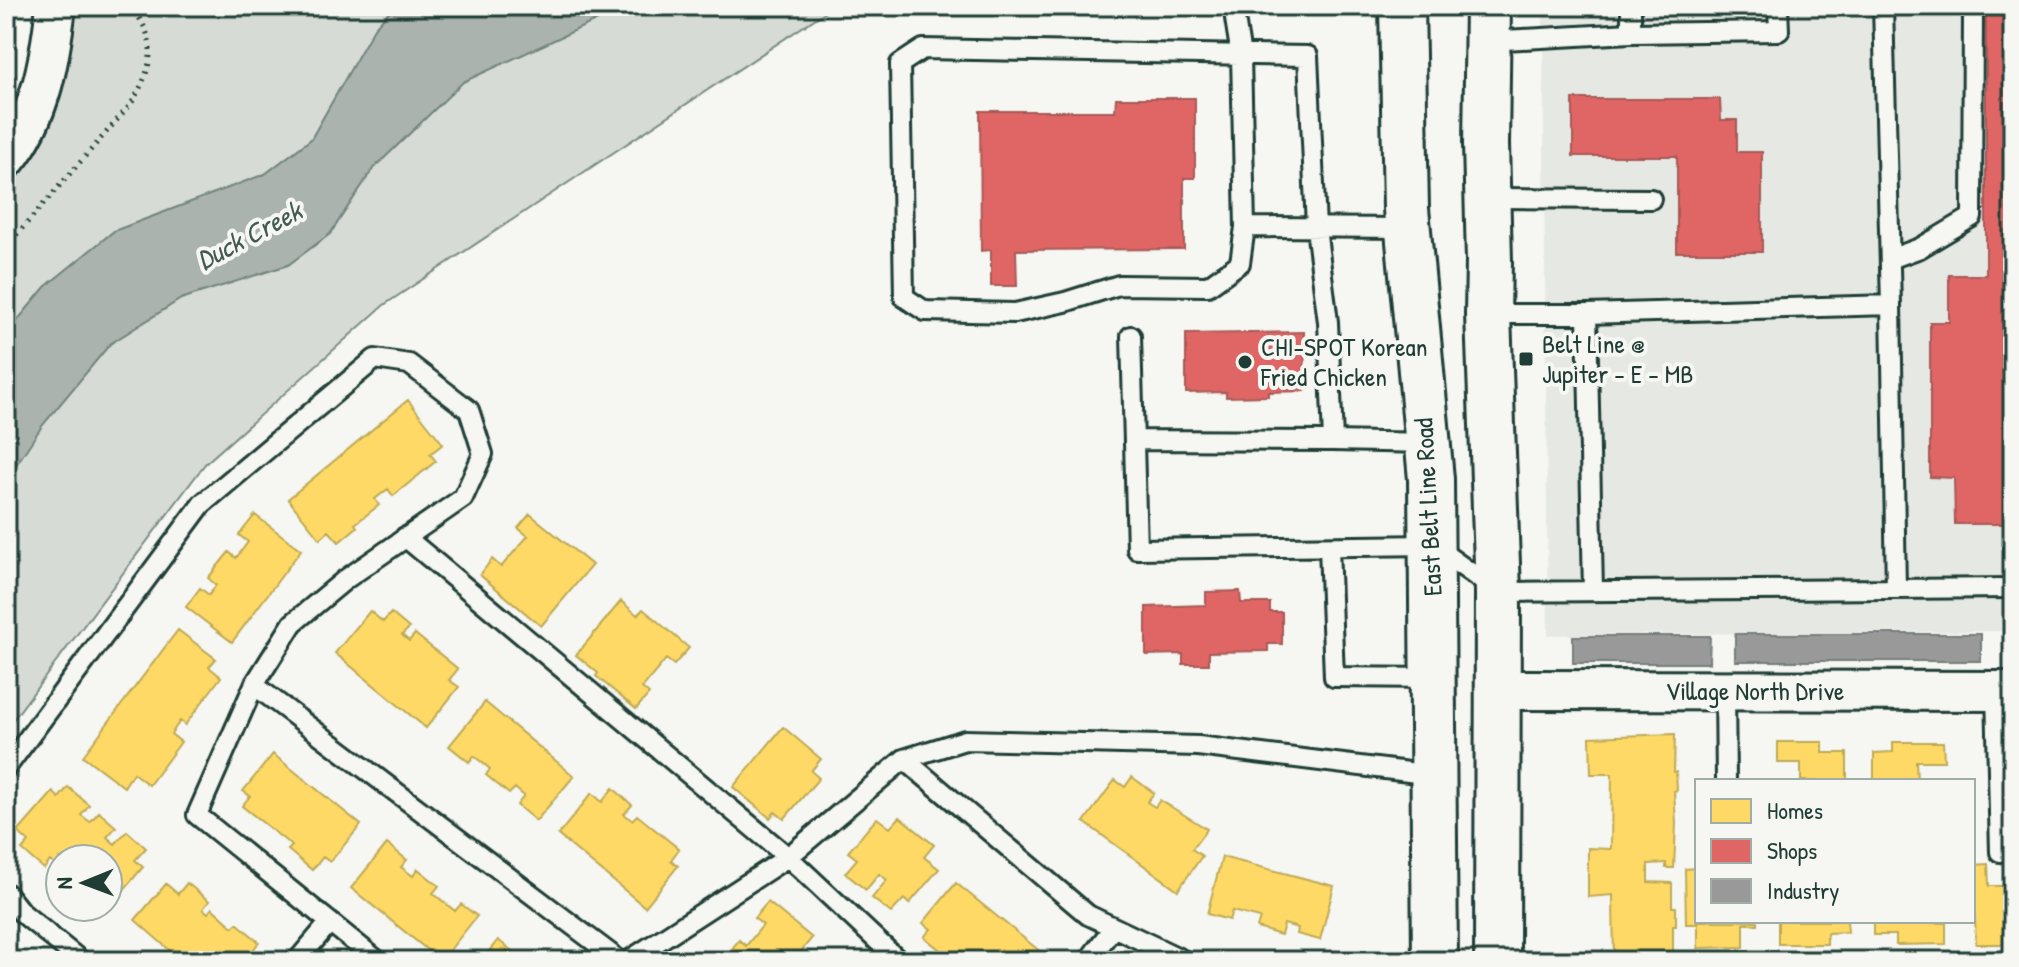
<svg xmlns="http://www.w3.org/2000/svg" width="2019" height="967" font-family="'Patrick Hand',sans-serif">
  <rect width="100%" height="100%" fill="#f6f6f2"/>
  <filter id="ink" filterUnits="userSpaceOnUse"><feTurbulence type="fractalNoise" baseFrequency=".0125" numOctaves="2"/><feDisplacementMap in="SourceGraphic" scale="16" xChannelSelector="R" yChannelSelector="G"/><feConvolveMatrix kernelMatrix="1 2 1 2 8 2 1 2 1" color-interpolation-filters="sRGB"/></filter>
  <g filter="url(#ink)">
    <path fill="#e6e8e4" d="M1546,6h467v625l-465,4 -5,-627z"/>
    <path fill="#d6dbd6" stroke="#7a8c85" stroke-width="2" d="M69,6h765l-450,299 -179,159 -199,265v-542l24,-32z"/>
    <path fill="#aab3ae" stroke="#72847d" stroke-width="2" d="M394,6h234l-165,76 -90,87 -43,65 -42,31 -107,34 -71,45 -68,82 -36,54v-146l39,-47 69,-56 151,-57 46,-35 63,-111z"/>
    <path fill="#ffd966" stroke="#bcaa57" stroke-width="2" d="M408,400l35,44 -13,10 6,7 -43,35 -5,-7 -13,10 4,6 -24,19 2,3 -18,15 -10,-11 -9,8 -32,-40z
      M530,514l62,51 -51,61 -61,-51 12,-16 9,8 27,-31 -10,-8z
      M255,515l46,35 -69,92 -46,-35 14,-19 9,7 7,-10 -8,-7 21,-26 7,6 12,-16 -9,-7z
      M621,601l16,14 6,-6 46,39 -15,17 -8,-6 -24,29 7,6 -13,15 -40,-33 2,-3 -22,-18z
      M370,611l13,11 8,-9 18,15 -7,7 7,6 6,-7 43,35 -9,11 10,7 -33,41 -91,-75z
      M178,630l38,29 -7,8 12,10 -36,48 -5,-4 -9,13 10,8 -32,43 -16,-12 -9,14 -41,-31z
      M485,702l89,74 -38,45 -19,-16 7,-9 -9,-8 -6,6 -23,-19 4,-6 -16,-13 -5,6 -20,-16z
      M783,727l38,32 -10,12 8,7 -35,41 -9,-7 -5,6 -37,-31z
      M1675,734l-1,38h2l1,18 -3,1 2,32 -2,45h-8v-5l-18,1v18l24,1v24h4v19h-3v32h4v3h-63l-1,-66 -25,2v-49l23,1 1,-75h-21l-1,-37z
      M1778,742h45v11h24v28h-46v-18h-23z
      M1893,742h50l1,19h-28l1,20h-43v-28l19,-1z
      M273,754l88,71 -31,37 -7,-5 -11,13 -24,-20 4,-4 -50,-40 8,-10 -7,-5z
      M1132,777l22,16 -7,9 8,5 5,-7 47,29 -15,20 10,7 -24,34 -94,-68 31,-42 10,7z
      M68,787l21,18 -8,10 9,7 9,-10 17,15 -9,10 8,7 12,-13 19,17 -11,12 8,7 -32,38 -3,-3v-43h-48v19l-8,-7 5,-5 -7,-5 -6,8 -22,-19 7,-8 -11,-10 35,-40 6,6z
      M613,788l19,17 -8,9 8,6 5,-5 42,34 -8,11 7,6 -33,41 -87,-72 34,-42 10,9z
      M900,817l34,28 -10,12 15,12 -30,35 -5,-5 -13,14 -19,-15 15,-18 -8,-6 -13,16 -21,-17 12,-14 -9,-7 29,-34 13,10z
      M387,844l20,16 -6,7 12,9 5,-7 21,17 -6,7 22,18 6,-7 16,12 -36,45 -90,-73z
      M1222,857l112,29 -14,54 -23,-6 1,-6 -14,-4 -3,11 -24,-7 3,-10 -28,-7 -3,9 -22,-6z
      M2010,863h3v81h-37l-3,-79 15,-1 1,22h20z
      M1697,868v53h61v3h-14v23l-46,1v-24h-12l-1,-55z
      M187,883l22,18 -6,8 5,4 4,-5 21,19 4,-4 22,19 -8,11 9,8h-78l-47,-41 31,-36 12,10z
      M956,883l91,74 -4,4h-89l-30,-24 7,-8 -8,-6z
      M768,902l44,36 -19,23h-71l17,-21 7,6 17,-21 -9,-7z
      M1778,921h69l1,11 -21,1v11h-49z
      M1873,921l73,2v21l-50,1v-10h-23z
      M498,940l27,21h-44z"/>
    <path fill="#e06666" stroke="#a65a57" stroke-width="2" d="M1986,9h27v515h-58l-1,-46 -24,-1v-155h19v-47h37z
      M1116,98h79v80h-11v71l-168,1 1,36h-26v-36l-10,1 -1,-140h135z
      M1573,99h147l1,21h16v32h25v100h-85v-96h-104z
      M1304,332l1,59 -37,1v4l-42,1v-5l-40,1v-59z
      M1240,591l1,12h29v9h12v32h-14v7l-59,1v12h-26v-10l-37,1v-48l60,-2v-13z"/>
    <path fill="#999" stroke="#747d7b" stroke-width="2" d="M1735,634h246v27h-246z
      M1573,636h137l-1,27h-136z"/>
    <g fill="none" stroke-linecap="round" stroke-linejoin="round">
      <defs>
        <path id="service" d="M1233,6l8,50 4,171 162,1
          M1631,33l148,-2 -1,-25
          M1487,41l144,-8v-27
          M1488,198l163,1
          M1890,259l30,-11 52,-31 1,-206 -3,-5
          M1891,305l5,284
          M1488,314h99l304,-9 -8,-299
          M1587,314l6,277
          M1131,336l6,213 295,-4 66,47 515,-4
          M1134,440l199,1 -5,-119 -12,-94 -8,-172 -385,-7 -23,15 4,233 21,14 90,2 50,-11 54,-17 89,1 32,-23 5,-36
          M1333,441l95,2
          M405,537l383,320 111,104
          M1329,547l5,130 99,1
          M254,685l366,276
          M1725,691l1,90
          M1996,692l4,160
          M904,759l184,156 97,46
          M6,768l196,-264 173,-145 34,5 60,46 14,44 -20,44 -117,81 -53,44 -39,62 -57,130 181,146
          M6,893l15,19 60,49
          M297,961l33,-39
          M628,961l160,-104 116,-98 61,-19 233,6 235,29
          M1088,961l25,-33"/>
        <path id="minor" d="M6,159c35,-42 44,-101 50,-153
          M1497,690l516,1"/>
        <path id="primary" d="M1402,6l4,203 25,270 4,482
          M1488,6l-2,138 3,117 -1,53 10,278 -1,369"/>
      </defs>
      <use href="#service" stroke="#1f3d34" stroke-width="24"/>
      <use href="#minor" stroke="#1f3d34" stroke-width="44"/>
      <use href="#primary" stroke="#1f3d34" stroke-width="50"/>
      <path stroke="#1f3d34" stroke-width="5" stroke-dasharray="2 6" stroke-linecap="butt" d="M6,247l125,-143c22,-36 29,-64 -1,-98"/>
      <use href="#service" stroke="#f6f6f2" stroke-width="18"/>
      <use href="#minor" stroke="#f6f6f2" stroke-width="38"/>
      <use href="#primary" stroke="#f6f6f2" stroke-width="44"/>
    </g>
  </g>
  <g fill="#1f3d34" stroke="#f6f6f2" stroke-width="3">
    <rect x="1518" y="351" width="16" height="16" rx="4"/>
    <circle cx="1245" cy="362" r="8"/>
  </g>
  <g text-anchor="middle" stroke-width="8" stroke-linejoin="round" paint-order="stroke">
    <g font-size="26" fill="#1f3d34" stroke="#f6f6f2" text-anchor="start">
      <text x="1542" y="353">Belt Line @<tspan x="1542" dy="30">Jupiter - E - MB</tspan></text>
      <text x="1261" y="356">CHI-SPOT Korean<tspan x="1261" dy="30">Fried Chicken</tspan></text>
    </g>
    <g font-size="26" fill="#1f3d34" stroke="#f6f6f2">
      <text transform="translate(1428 507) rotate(-93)" y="9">East Belt Line Road</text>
      <text x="1755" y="700">Village North Drive</text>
    </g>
    <g font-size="28" font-style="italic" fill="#425a52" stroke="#f6f6f2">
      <text transform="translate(249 235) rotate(-28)" y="10">Duck Creek</text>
    </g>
  </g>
  <rect width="2019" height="967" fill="none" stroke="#f6f6f2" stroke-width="32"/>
  <rect x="16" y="16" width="1987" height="935" fill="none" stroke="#1f3d34" stroke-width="3" filter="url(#ink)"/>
  <rect x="1695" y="779" width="280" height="144" fill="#f6f6f2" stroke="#a0aca6" stroke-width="2"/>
  <rect x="1711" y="799" width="40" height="24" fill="#ffd966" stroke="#a0aca6" stroke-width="2"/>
  <text x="1767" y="819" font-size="24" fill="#1f3d34">Homes</text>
  <rect x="1711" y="839" width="40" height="24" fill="#e06666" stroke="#a0aca6" stroke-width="2"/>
  <text x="1767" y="859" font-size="24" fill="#1f3d34">Shops</text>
  <rect x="1711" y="879" width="40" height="24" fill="#999999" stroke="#a0aca6" stroke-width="2"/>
  <text x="1767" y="899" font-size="24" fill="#1f3d34">Industry</text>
  <g transform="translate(84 883) rotate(269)"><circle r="38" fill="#f6f6f2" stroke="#a0aca6" stroke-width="2"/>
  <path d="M0-6L14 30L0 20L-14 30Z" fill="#1f3d34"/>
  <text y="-12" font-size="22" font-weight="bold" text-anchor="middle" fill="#1f3d34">N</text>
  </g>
</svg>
